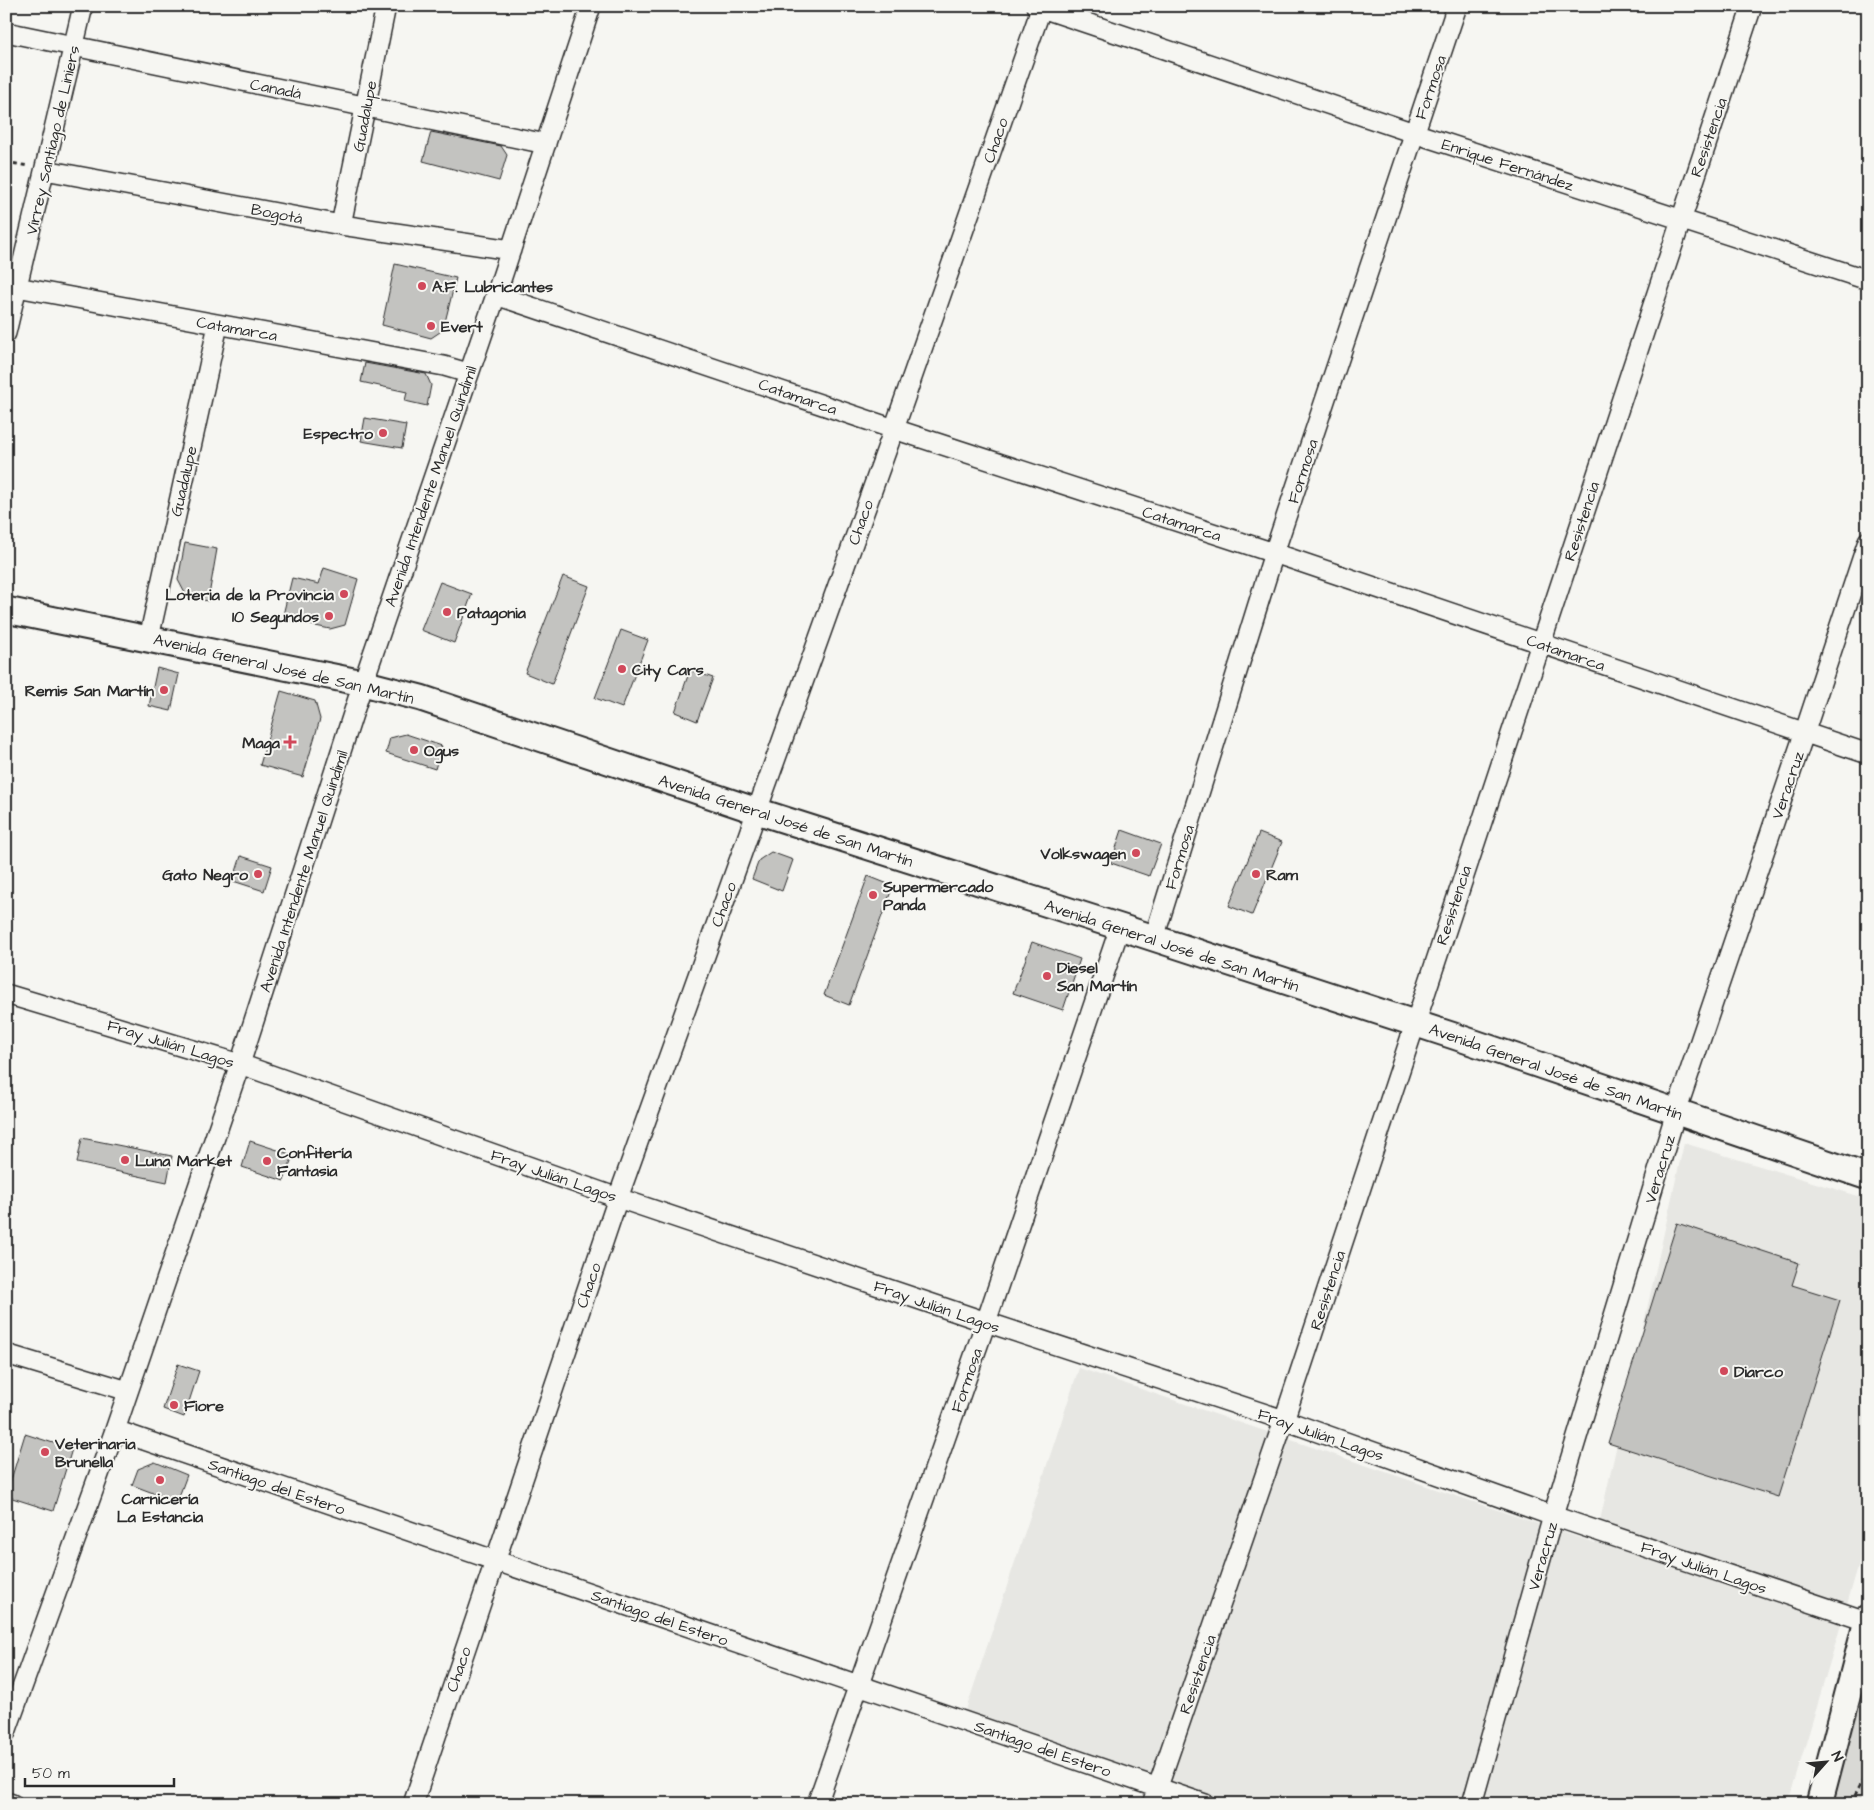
<svg xmlns="http://www.w3.org/2000/svg" width="1874" height="1810" font-family="'Architects Daughter',sans-serif">
  <rect width="100%" height="100%" fill="#f6f6f2"/>
  <filter id="ink" filterUnits="userSpaceOnUse"><feTurbulence type="fractalNoise" baseFrequency=".02" numOctaves="2"/><feDisplacementMap in="SourceGraphic" scale="10" xChannelSelector="R" yChannelSelector="G"/><feConvolveMatrix kernelMatrix="1 2 1 2 8 2 1 2 1" color-interpolation-filters="sRGB"/></filter>
  <g filter="url(#ink)">
    <path fill="#e7e7e3" d="M1684,1143l184,56v334l-80,271h-566l-260,-82 117,-354 516,175z"/>
    <path fill="#d9d9d5" stroke="#828280" d="M1868,1617v187h-49z"/>
    <path fill="#c3c3c0" stroke="#2b2b2b" d="M431,132l70,14 6,9 -8,26 -76,-20z
      M395,264l61,14 -13,52 -12,8 -49,-13z
      M365,363l61,11 5,11 -4,21 -22,-5 2,-9 -46,-10z
      M365,418l41,7 -4,23 -41,-7z
      M185,543l32,6 -9,52 -21,-4 -9,-17z
      M324,568l34,11 -13,46 -15,4 -48,-10 10,-41 27,6z
      M563,576l26,10 -37,98 -27,-11z
      M440,582l32,12 -18,49 -33,-13z
      M621,630l27,10 -26,68 -27,-10z
      M157,668l22,6 -8,37 -22,-5z
      M690,670l23,8 -16,43 -22,-9z
      M281,691l34,10 5,18 -17,58 -43,-12z
      M406,734l36,12 -7,23 -49,-16 4,-15z
      M1122,830l39,14 -12,32 -38,-13z
      M1259,833l23,9 -30,73 -23,-9z
      M771,852l22,8 -11,31 -30,-12 7,-19z
      M241,856l31,10 -8,25 -31,-10z
      M868,876l25,10 -44,119 -25,-10z
      M1032,942l48,17 -17,51 -50,-17z
      M82,1138l90,18 -5,26 -90,-19z
      M250,1141l43,14 -9,26 -42,-14z
      M1677,1223l122,40 -7,22 48,15 -62,197 -170,-54z
      M178,1364l21,7 -15,46 -21,-8z
      M25,1434l47,15 -19,62 -47,-15z
      M155,1462l32,13 -10,27 -45,-17 6,-16z"/>
    <g fill="none" stroke-linecap="round" stroke-linejoin="round">
      <defs>
        <path id="minor" d="M1036,6l378,127 454,147
          M6,32l540,112
          M45,170l296,55 170,25
          M341,225l45,-219
          M6,285l438,81 24,7
          M496,295l398,134 380,124 594,201
          M6,333l77,-327
          M149,638l69,-313
          M1154,938l120,-385 183,-547
          M6,994l234,70 378,134 368,124 298,98 269,96 313,105
          M6,1354l122,37
          M115,1430l1090,374
          M6,1732l109,-302 125,-366 123,-381 133,-388 95,-289
          M6,1802l6,2
          M413,1804l205,-606 276,-769 148,-423
          M817,1804l169,-482 134,-395
          M1152,1804l132,-384 468,-1414
          M1472,1804l81,-288 123,-404 128,-378 64,-193"/>
        <path id="major" d="M6,610l357,73 58,15 336,113 363,116 337,110 411,140
          M1819,1804l49,-187"/>
      </defs>
      <use href="#minor" stroke="#2b2b2b" stroke-width="22"/>
      <use href="#major" stroke="#2b2b2b" stroke-width="29"/>
      <path stroke="#2b2b2b" stroke-width="3" stroke-dasharray="4 4" stroke-linecap="butt" d="M6,162l22,4
        M1850,1804l18,-33"/>
      <use href="#minor" stroke="#f6f6f2" stroke-width="19"/>
      <use href="#major" stroke="#f6f6f2" stroke-width="25"/>
    </g>
  </g>
  <g fill="#d1495b" stroke="#f6f6f2" stroke-width="2">
    <circle cx="422" cy="286" r="5"/>
    <circle cx="431" cy="326" r="5"/>
    <circle cx="383" cy="433" r="5"/>
    <circle cx="344" cy="594" r="5"/>
    <circle cx="447" cy="612" r="5"/>
    <circle cx="329" cy="616" r="5"/>
    <circle cx="622" cy="669" r="5"/>
    <circle cx="164" cy="690" r="5"/>
    <path d="M287.5 734.5h5v5h5v5h-5v5h-5v-5h-5v-5h5z"/>
    <circle cx="414" cy="750" r="5"/>
    <circle cx="1136" cy="853" r="5"/>
    <circle cx="258" cy="874" r="5"/>
    <circle cx="1256" cy="874" r="5"/>
    <circle cx="873" cy="895" r="5"/>
    <circle cx="1047" cy="976" r="5"/>
    <circle cx="125" cy="1160" r="5"/>
    <circle cx="267" cy="1161" r="5"/>
    <circle cx="1724" cy="1371" r="5"/>
    <circle cx="174" cy="1405" r="5"/>
    <circle cx="45" cy="1452" r="5"/>
    <circle cx="160" cy="1480" r="5"/>
  </g>
  <g text-anchor="middle" stroke-width="4" stroke-linejoin="round" paint-order="stroke">
    <g font-size="16" fill="#2b2b2b" stroke="#f6f6f2">
      <text transform="translate(1430 87) rotate(-71)" y="6">Formosa</text>
      <text transform="translate(276 88) rotate(11)" y="6">Canadá</text>
      <text transform="translate(364 116) rotate(-79)" y="6">Guadalupe</text>
      <text transform="translate(1708 137) rotate(-71)" y="6">Resistencia</text>
      <text transform="translate(52 140) rotate(-77)" y="6">Virrey Santiago de Liniers</text>
      <text transform="translate(995 140) rotate(-71)" y="6">Chaco</text>
      <text transform="translate(1508 164) rotate(18)" y="6">Enrique Fernández</text>
      <text transform="translate(277 213) rotate(11)" y="6">Bogotá</text>
      <text transform="translate(237 328) rotate(10)" y="6">Catamarca</text>
      <text transform="translate(798 396) rotate(19)" y="6">Catamarca</text>
      <text transform="translate(1302 471) rotate(-72)" y="6">Formosa</text>
      <text transform="translate(183 481) rotate(-77)" y="6">Guadalupe</text>
      <text transform="translate(430 486) rotate(-71)" y="6">Avenida Intendente Manuel Quindimil</text>
      <text transform="translate(1581 521) rotate(-72)" y="6">Resistencia</text>
      <text transform="translate(860 522) rotate(-70)" y="6">Chaco</text>
      <text transform="translate(1182 523) rotate(18)" y="6">Catamarca</text>
      <text transform="translate(1566 652) rotate(19)" y="6">Catamarca</text>
      <text transform="translate(284 668) rotate(13)" y="6">Avenida General José de San Martín</text>
      <text transform="translate(1787 785) rotate(-71)" y="6">Veracruz</text>
      <text transform="translate(786 820) rotate(18)" y="6">Avenida General José de San Martín</text>
      <text transform="translate(1179 857) rotate(-73)" y="6">Formosa</text>
      <text transform="translate(303 871) rotate(-72)" y="6">Avenida Intendente Manuel Quindimil</text>
      <text transform="translate(723 904) rotate(-70)" y="6">Chaco</text>
      <text transform="translate(1453 905) rotate(-72)" y="6">Resistencia</text>
      <text transform="translate(1172 945) rotate(18)" y="6">Avenida General José de San Martín</text>
      <text transform="translate(171 1043) rotate(17)" y="6">Fray Julián Lagos</text>
      <text transform="translate(1556 1071) rotate(19)" y="6">Avenida General José de San Martín</text>
      <text transform="translate(1659 1169) rotate(-73)" y="6">Veracruz</text>
      <text transform="translate(554 1175) rotate(19)" y="6">Fray Julián Lagos</text>
      <text transform="translate(588 1285) rotate(-71)" y="6">Chaco</text>
      <text transform="translate(1327 1290) rotate(-72)" y="6">Resistencia</text>
      <text transform="translate(937 1306) rotate(19)" y="6">Fray Julián Lagos</text>
      <text transform="translate(966 1380) rotate(-71)" y="6">Formosa</text>
      <text transform="translate(1321 1434) rotate(19)" y="6">Fray Julián Lagos</text>
      <text transform="translate(277 1486) rotate(19)" y="6">Santiago del Estero</text>
      <text transform="translate(1542 1556) rotate(-74)" y="6">Veracruz</text>
      <text transform="translate(1704 1567) rotate(19)" y="6">Fray Julián Lagos</text>
      <text transform="translate(660 1617) rotate(19)" y="6">Santiago del Estero</text>
      <text transform="translate(458 1669) rotate(-71)" y="6">Chaco</text>
      <text transform="translate(1197 1674) rotate(-71)" y="6">Resistencia</text>
      <text transform="translate(1043 1748) rotate(19)" y="6">Santiago del Estero</text>
    </g>
    <g font-size="16" font-weight="bold" fill="#2b2b2b" stroke="#f6f6f2" text-anchor="start">
      <text x="432" y="292">A.F. Lubricantes</text>
      <text x="441" y="332">Evert</text>
      <text x="373" y="439" text-anchor="end">Espectro</text>
      <text x="334" y="600" text-anchor="end">Loteria de la Provincia</text>
      <text x="457" y="618">Patagonia</text>
      <text x="319" y="622" text-anchor="end">10 Segundos</text>
      <text x="632" y="675">City Cars</text>
      <text x="154" y="696" text-anchor="end">Remis San Martín</text>
      <text x="280" y="748" text-anchor="end">Maga</text>
      <text x="424" y="756">Ogus</text>
      <text x="1126" y="859" text-anchor="end">Volkswagen</text>
      <text x="248" y="880" text-anchor="end">Gato Negro</text>
      <text x="1266" y="880">Ram</text>
      <text x="883" y="892">Supermercado<tspan x="883" dy="18">Panda</tspan></text>
      <text x="1057" y="973">Diesel<tspan x="1057" dy="18">San Martín</tspan></text>
      <text x="277" y="1158">Confitería<tspan x="277" dy="18">Fantasia</tspan></text>
      <text x="135" y="1166">Luna Market</text>
      <text x="1734" y="1377">Diarco</text>
      <text x="184" y="1411">Fiore</text>
      <text x="55" y="1449">Veterinaria<tspan x="55" dy="18">Brunella</tspan></text>
      <text x="160" y="1504" text-anchor="middle">Carnicería<tspan x="160" dy="18">La Estancia</tspan></text>
    </g>
  </g>
  <rect width="1874" height="1810" fill="none" stroke="#f6f6f2" stroke-width="25"/>
  <rect x="12" y="12" width="1849" height="1785" fill="none" stroke="#2b2b2b" stroke-width="2" filter="url(#ink)"/>
  <g transform="translate(1826 1762) rotate(63)" stroke="#f6f6f2" stroke-width="4" paint-order="stroke">
  <path d="M0-4L9 19L0 12L-9 19Z" fill="#2b2b2b"/>
  <text y="-8" font-size="14" font-weight="bold" text-anchor="middle" fill="#2b2b2b">N</text>
  </g>
  <path d="M25 1778v8h149v-8" fill="none" stroke="#2b2b2b" stroke-width="2.5"/>
  <text x="32" y="1778" font-size="15" fill="#2b2b2b" stroke="#f6f6f2" stroke-width="4" paint-order="stroke">50 m</text>
</svg>
